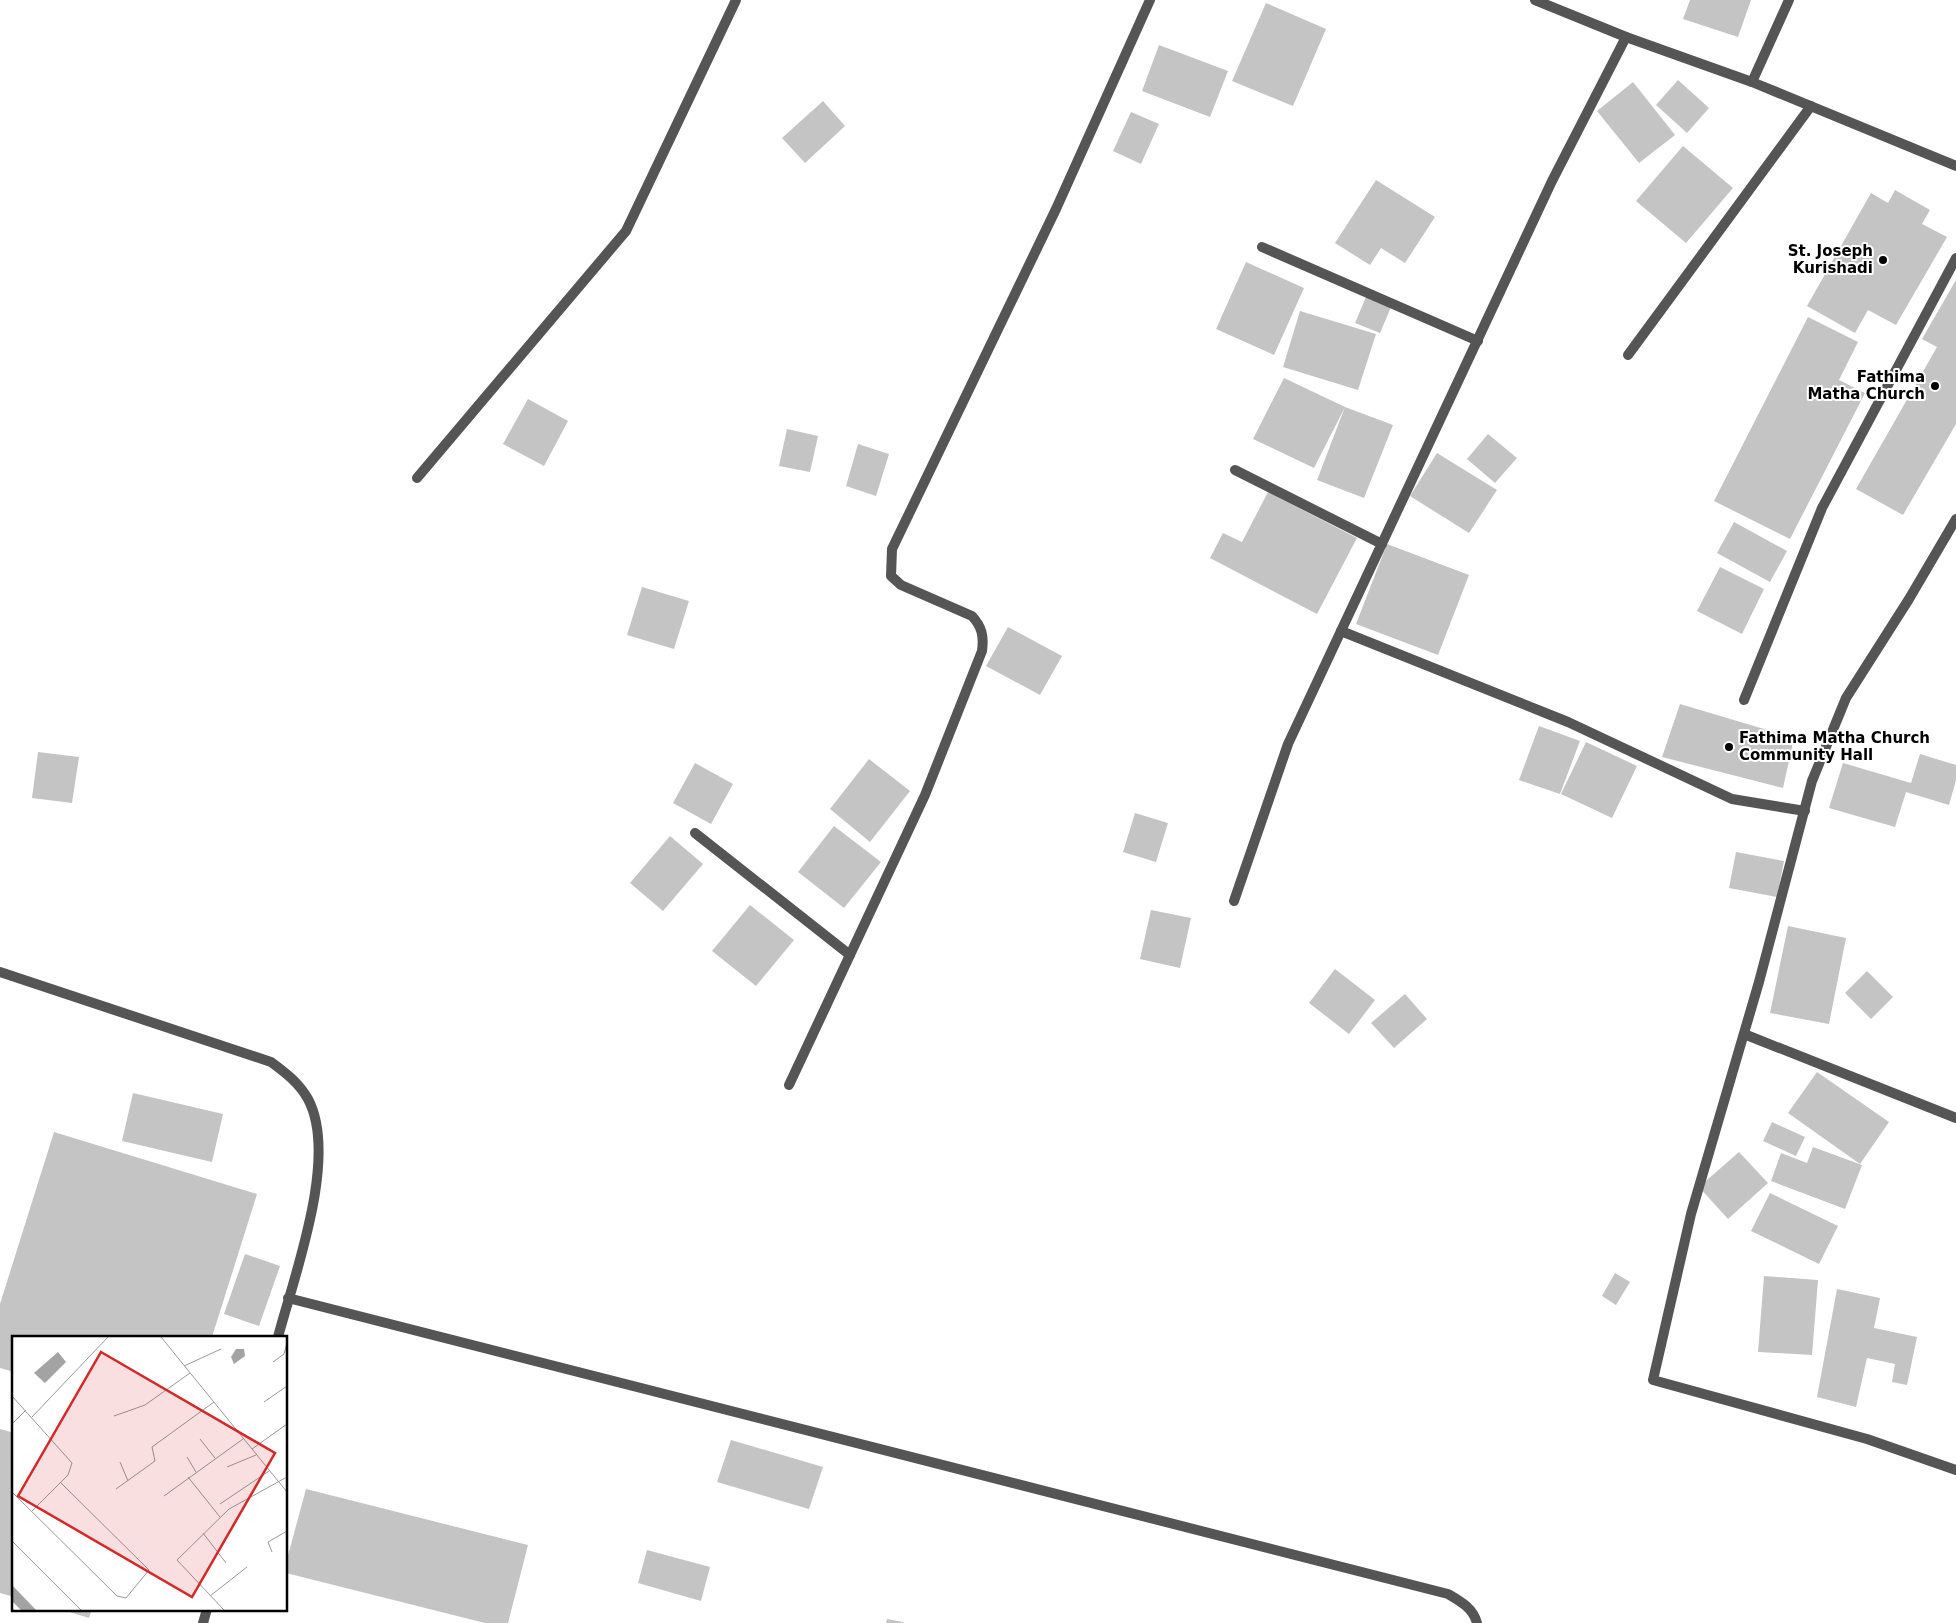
<svg xmlns="http://www.w3.org/2000/svg" width="1956" height="1623" font-family="'DejaVu Sans',sans-serif">
  <rect width="100%" height="100%" fill="#fff"/>
  <path fill="#c4c4c4" d="M1690,0h61l-13,37 -55,-18z
    M1266,3l60,26 -33,77 -61,-25z
    M1159,45l69,26 -18,46 -68,-26z
    M1678,80l31,28 -22,25 -31,-28z
    M1633,82l42,53 -36,28 -42,-52z
    M823,101l22,25 -40,37 -23,-25z
    M1131,112l28,12 -18,40 -28,-13z
    M1683,146l50,42 -47,55 -50,-42z
    M1376,180l59,37 -30,46 -24,-15 -11,17 -35,-22z
    M1895,190l35,20 -8,14 25,13 -51,88 -28,-15 -13,23 -48,-27 64,-113 17,10z
    M1246,262l58,26 -30,67 -58,-26z
    M1956,280v144l-53,91 -47,-26 81,-142 -15,-8z
    M1366,297l25,10 -11,26 -25,-10z
    M1300,311l76,23 -18,56 -75,-23z
    M1808,317l50,25 -19,38 26,13 -75,146 -76,-38z
    M1284,378l61,29 -31,61 -61,-29z
    M528,399l40,22 -24,45 -41,-22z
    M1345,407l48,18 -29,73 -47,-18z
    M787,429l31,7 -8,36 -31,-6z
    M1488,434l29,24 -22,25 -28,-24z
    M858,444l31,10 -13,42 -30,-10z
    M1437,453l60,37 -28,43 -59,-37z
    M1268,492l89,46 -40,76 -107,-56 13,-25 19,9z
    M1734,522l53,29 -17,31 -53,-29z
    M1387,544l82,31 -31,80 -82,-31z
    M1720,567l44,22 -22,45 -45,-23z
    M642,587l47,14 -15,48 -47,-14z
    M1008,627l54,29 -22,39 -54,-29z
    M1680,704l114,34 -11,50 -121,-31z
    M1539,726l41,15 -20,53 -41,-14z
    M1586,742l51,24 -25,52 -51,-24z
    M38,752l41,5 -7,46 -40,-5z
    M1920,754l36,11v15l-7,25 -43,-13 -11,35 -66,-19 14,-45 68,20z
    M869,759l41,32 -40,51 -40,-33z
    M695,763l38,21 -22,40 -38,-21z
    M1135,813l33,10 -12,39 -33,-10z
    M834,826l47,36 -37,46 -46,-36z
    M670,836l33,28 -40,47 -33,-28z
    M1736,852l48,9 -7,36 -48,-9z
    M750,905l44,35 -38,46 -44,-35z
    M1151,910l40,8 -11,50 -40,-9z
    M1788,926l58,12 -17,86 -59,-11z
    M1335,969l40,31 -26,34 -40,-31z
    M1867,971l26,26 -22,22 -26,-26z
    M1405,994l22,25 -33,29 -23,-25z
    M1817,1072l72,50 -29,42 -72,-51z
    M133,1093l90,21 -11,48 -90,-21z
    M1772,1122l33,15 -9,19 -33,-15z
    M54,1132l203,62 -45,143h-198v35l-14,-4v-64z
    M1813,1147l49,18 -17,44 -74,-28 10,-28 26,10z
    M1739,1152l29,31 -40,36 -29,-32z
    M1770,1193l68,33 -19,38 -68,-33z
    M245,1254l35,12 -21,60 -35,-12z
    M1615,1273l15,9 -14,23 -14,-9z
    M1764,1276l54,4 -6,75 -54,-3z
    M1837,1289l43,9 -6,30 43,9 -10,48 -15,-3 3,-18 -28,-6 -11,49 -39,-10z
    M0,1429l14,4v164l-14,-4z
    M731,1440l92,27 -14,42 -92,-27z
    M306,1489l222,56 -20,78h-23l-199,-50v-10z
    M647,1550l63,17 -9,34 -63,-18z
    M60,1609h32l-3,9z
    M887,1619l16,3v1h-17z"/>
  <g fill="none" stroke-linecap="round" stroke-linejoin="round">
    <path stroke="#555" stroke-width="10" d="M1262,247l216,94
      M1628,355l183,-249
      M1235,470l147,74
      M417,478l209,-247 110,-231
      M1341,631l227,91 164,77 73,12
      M1744,700l78,-192 134,-250
      M695,833l155,122
      M0,972l271,90c15,11 28,21 37,37 31,58 -14,177 -30,238
      M288,1298l1160,296c12,7 25,14 29,29
      M203,1623l4,-14"/>
    <path stroke="#555" stroke-width="10" d="M1752,82l37,-82
      M1956,519l-47,80 -63,99 -34,83 -53,201 -68,232 -38,166 214,59 89,31
      M1234,901l54,-157 264,-563 74,-144
      M1744,1034l212,84
      M789,1085l136,-290 57,-144c2,-15 0,-24 -10,-35l-71,-31 -10,-9 1,-27 164,-340 94,-209"/>
    <path stroke="#555" stroke-width="10" d="M1535,0l91,37 126,45 204,84"/>
  </g>
  <g fill="#000" stroke="#fff" stroke-width="2">
    <circle cx="1883" cy="260" r="5"/>
    <circle cx="1935" cy="386" r="5"/>
    <circle cx="1729" cy="747" r="5"/>
  </g>
  <g text-anchor="middle" stroke-width="4" stroke-linejoin="round" paint-order="stroke">
    <g font-size="15" font-weight="bold" fill="#000" stroke="#fff" text-anchor="end">
      <text x="1873" y="256">St. Joseph<tspan x="1873" dy="17">Kurishadi</tspan></text>
      <text x="1925" y="382">Fathima<tspan x="1925" dy="17">Matha Church</tspan></text>
      <text x="1739" y="743" text-anchor="start">Fathima Matha Church<tspan x="1739" dy="17">Community Hall</tspan></text>
    </g>
  </g>
  <g transform="translate(12 1336)">
    <rect width="275" height="275" fill="#fff"/>
    <path d="M224,13h8l1,7 -11,8 -3,-7zM46,16l8,10 -21,21 -11,-10zM0,249l24,25h-15l-9,-9z" fill="#a3a3a3"/>
    <path fill="none" stroke="#999" stroke-width="1" d="M149,1l126,155M261,26l11,-8 3,-11M172,30l37,-17M0,60l60,67 -4,12 -36,36M252,66l23,-16M102,80l31,-11 45,-32M20,81l76,-80M0,88l14,-14M188,103l15,19M240,113l35,-25M175,121l9,15M108,126l8,19M215,131l29,-12M176,141l32,40M104,153l39,-28 -3,-14 62,-45M0,156l105,104 9,2 23,-28 -89,-88M152,160l79,-57M208,168l49,-33M191,197l23,30M0,205l69,69M260,216l-4,-10 19,-11M198,260l37,-29M212,274l-47,-50 52,-51 58,-32"/>
    <path fill="#d62828" fill-opacity="0.15" stroke="#d62828" stroke-width="2.5" d="M89,16l174,101 -83,144 -174,-101z"/>
    <rect width="275" height="275" fill="none" stroke="#000" stroke-width="2.5"/>
  </g>
</svg>
